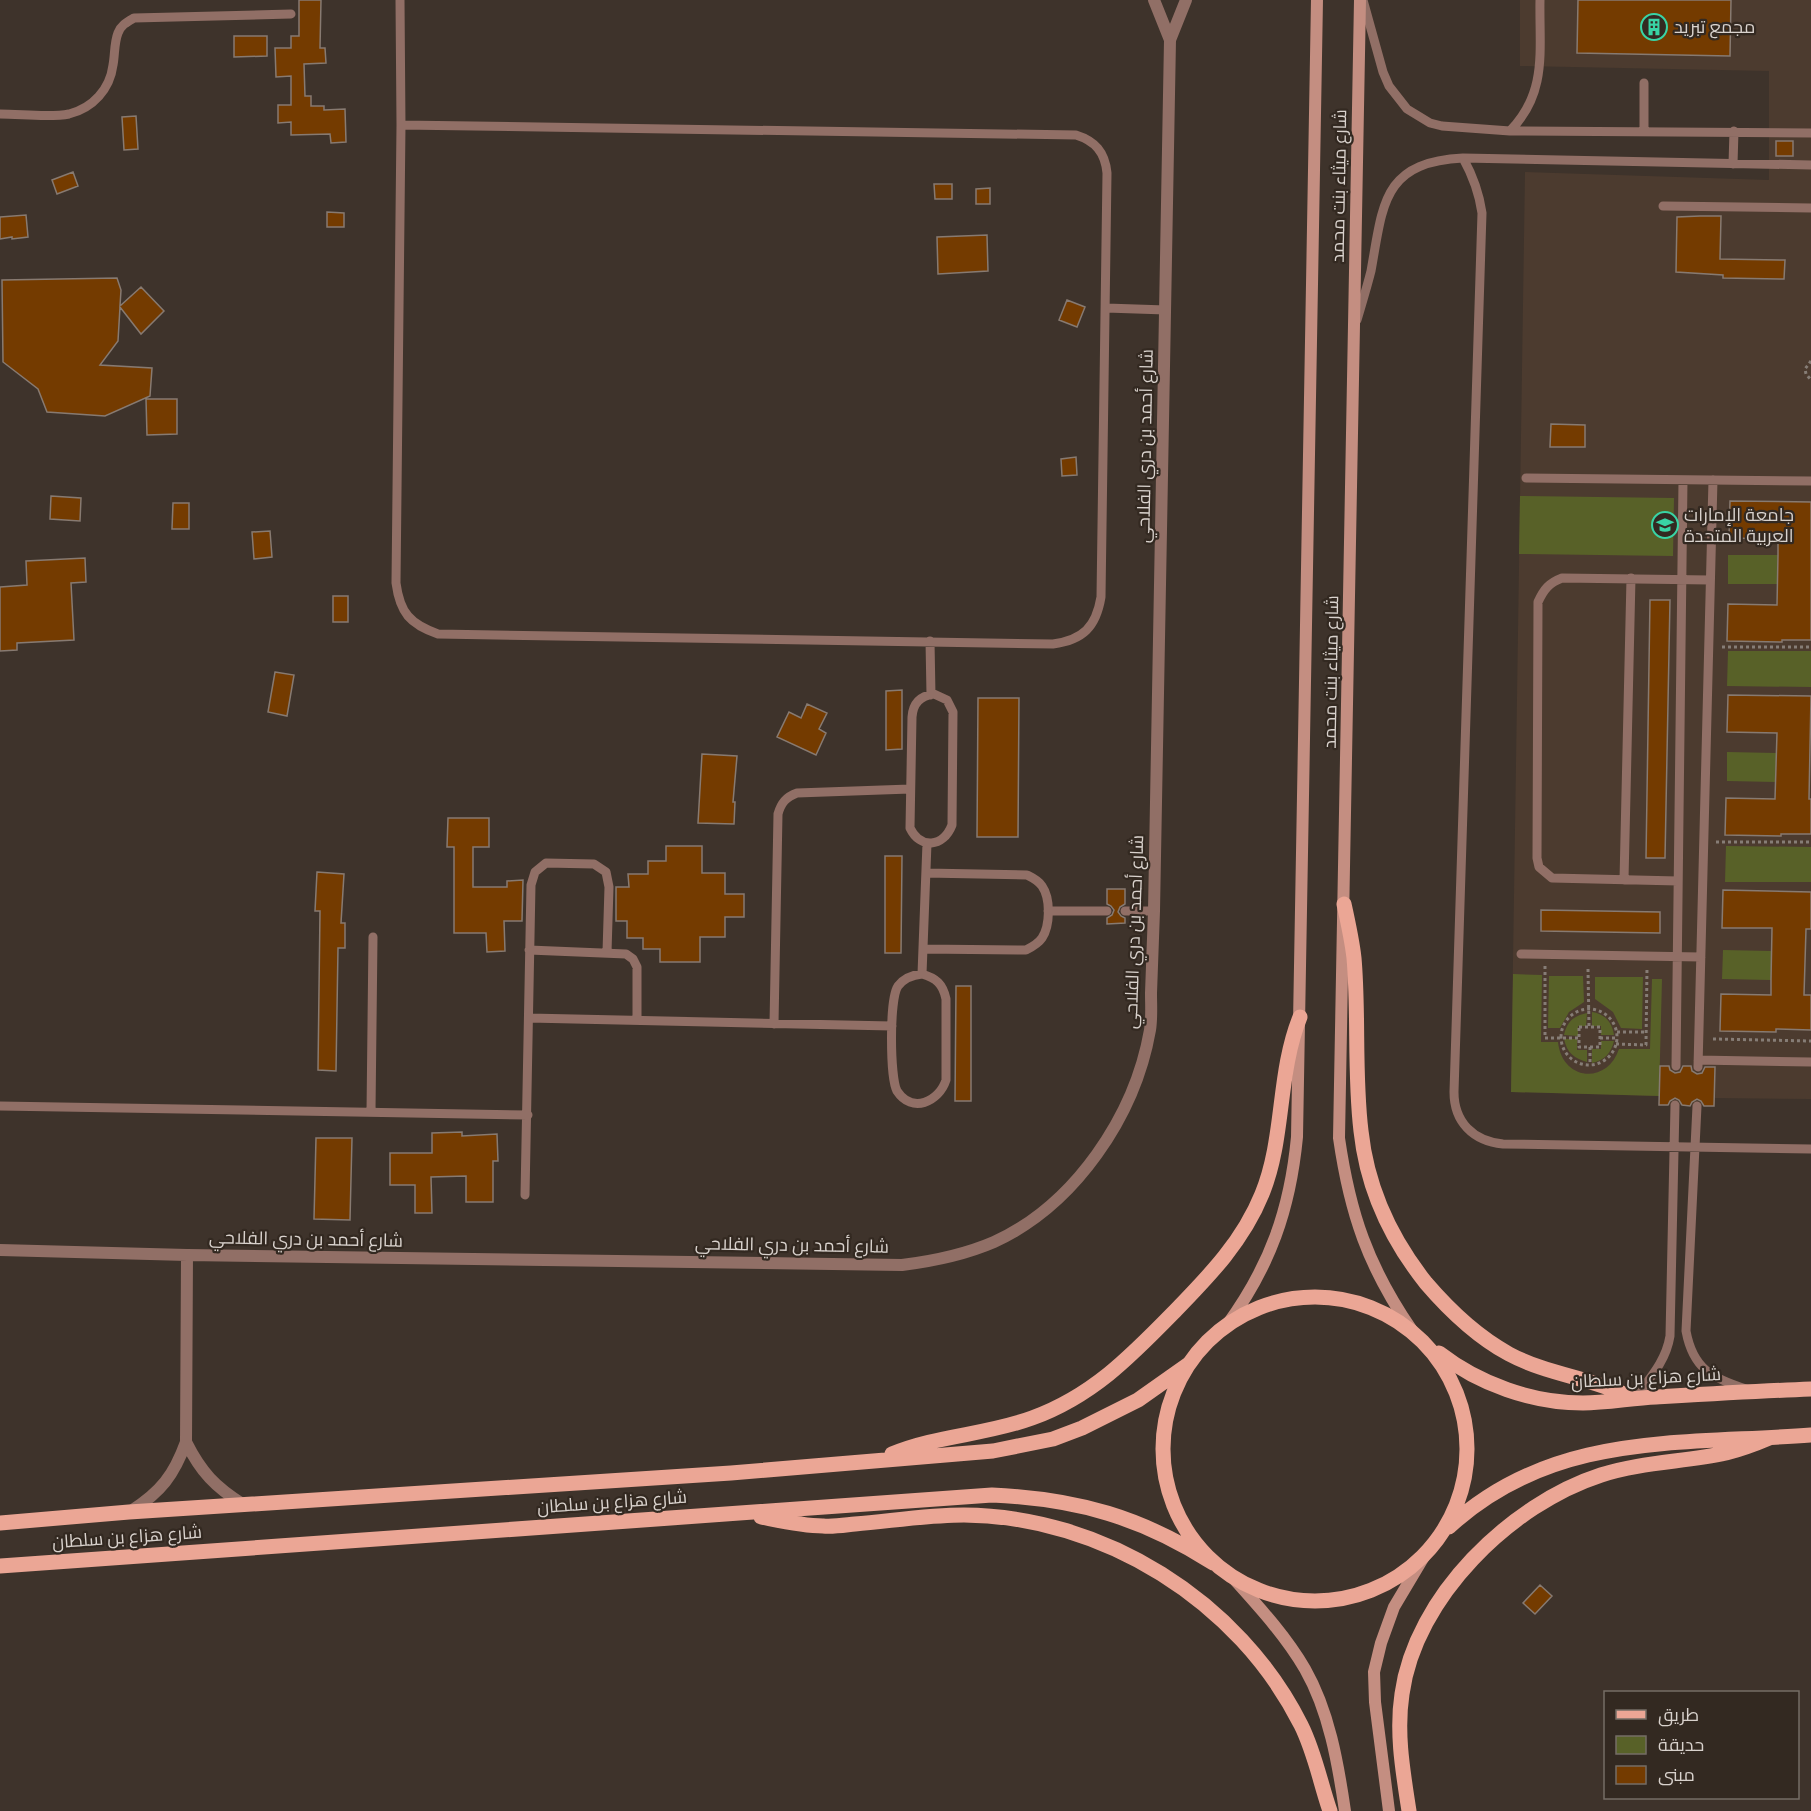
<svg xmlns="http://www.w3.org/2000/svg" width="1811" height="1811" font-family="'Roboto Condensed',Cairo,sans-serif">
  <rect width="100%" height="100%" fill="#3e332b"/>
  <path fill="#4c3b2f" d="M1520,0h291v1099l-96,-1 -1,8 -39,-1h-16v-9l-148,-4 14,-920 244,8v-109l-249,-5z"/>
  <path fill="#586128" d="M1520,496l154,2 -1,58 -154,-2z
    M1728,555h50l-1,29h-49z
    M1728,651h83v36l-84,-1z
    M1727,752l49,1v29l-49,-1z
    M1726,846l85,1v35h-86z
    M1723,950l48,1v29l-49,-1z
    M1513,974l29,1 -1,67h17c4,39 49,43 61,7h31l2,-70h10l-3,117 -148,-4z
    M1549,976h34l1,26 -15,10 -9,16h-12z
    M1595,977h48l-1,52 -21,-1 -8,-16 -18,-13z
    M1592,1012c13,2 20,10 22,23h-13v-9h-9z
    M1587,1013l-1,13h-8v10l-14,-1c3,-13 9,-19 23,-22z
    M1564,1039h13v11h10v12c-13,-4 -20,-9 -23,-23z
    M1601,1041h13c-3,12 -9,19 -22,22v-14h9z"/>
  <path fill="#743b00" stroke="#877a71" stroke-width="1.5" d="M299,0h22l-1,48h5l1,15 -22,1 1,32h6v10h13v4l21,-1 1,33 -15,1 -1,-9 -39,1v-13l-13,1v-18h13v-29l-15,1 -1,-29h16v-12h8z
    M1578,0h153l-1,56 -153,-3z
    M234,36h33v20l-33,1z
    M136,116l2,33 -14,1 -2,-33z
    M1776,141h17v15h-17z
    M73,172l5,14 -21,8 -5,-14z
    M934,184h18v15h-17z
    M990,188v16h-14v-15z
    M327,212l17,1v14h-17z
    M26,215l2,22 -16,2v-2l-12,2v-22z
    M1700,216h21l-1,43 65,1 -1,19 -61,-1v-3l-47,-3 1,-55z
    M987,235l1,36 -50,3 -1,-37z
    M117,278l4,12 -1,16 21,-19 23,24 -23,23 -21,-27 -2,34 -18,24 52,3 -2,28 -45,20 -58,-4 -9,-23 -35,-27 -1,-82z
    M1067,300l18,7 -8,20 -18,-7z
    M146,399h31v35l-30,1z
    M1551,424l34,1v22h-35z
    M1076,457l1,18 -15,1 -1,-17z
    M51,496l30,2 -1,23 -30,-2z
    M1730,501l81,1v138h-29v2l-55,-1 1,-37 49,1 1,-50v-16l-49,-1z
    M173,503h16v26h-17z
    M270,531l2,26 -18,2 -2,-27z
    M85,558l1,24 -15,1 3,57 -57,3v7l-17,1v-64l27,-2 -1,-24z
    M333,596h15v26h-15z
    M1650,600h20l-5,258h-19z
    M275,672l19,3 -7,41 -19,-4z
    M902,690v59l-16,1v-59z
    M1728,695l83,1 -2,103h2v35h-30v2l-56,-1 1,-37 49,1 2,-66 -50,-1z
    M978,698h41l-1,139h-41z
    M807,704l20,9 -8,16 7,4 -10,22 -39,-18 12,-25 12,6z
    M702,754l35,2 -4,46h2l-1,22 -36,-1z
    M448,818h41v29h-16v40h34v-6l16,-1 -1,41h-18l1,30 -18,1 -1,-19h-32v-86h-7z
    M666,846h36v27h23v21h19v23h-19v20h-25v25h-40v-13h-17v-11h-16v-17h-11v-34h13l-1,-13h20v-13h18z
    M885,856h17l-1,97h-16z
    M317,872l27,2 -3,49h4v25h-7l-2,123 -18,-1 2,-159h-5z
    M1107,889h18v15l-5,3 -2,5 3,4 4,2v5l-18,1v-6l5,-3 2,-5 -3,-4 -4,-2z
    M1723,890l88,2v37h-5l-2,66h7v35l-35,-1v3l-56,-1 1,-37 50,1v-15l1,-52h-50z
    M1541,910l119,2v21l-119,-2z
    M956,986h15v115h-16z
    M1660,1066h9l1,4 5,3 5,-1 3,-6h8l1,5 5,3 5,-1 3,-6h10l-1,39h-10l-3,-5 -4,-2 -5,3 -2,4 -8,-1 -3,-5 -4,-2 -5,3 -2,4h-9z
    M462,1132v4l35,-2 1,27h-5v41h-27v-26l-35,1 1,36h-17v-28h-25v-32h42v-20z
    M316,1138h36l-2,82 -36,-1z
    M1540,1585l12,11 -17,18 -12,-11z"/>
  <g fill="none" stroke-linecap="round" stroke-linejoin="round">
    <path stroke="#867d76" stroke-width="3" stroke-dasharray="3 3" stroke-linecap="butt" d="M1811,361l-6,8 1,5 5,6
      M1722,647h89
      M1716,842h95
      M1545,966v72h34
      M1588,969l1,58
      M1561 1037a28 28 0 1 1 56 0a28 28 0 1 1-56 0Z
      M1579,1027h21v20h-21z
      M1617,1032h29
      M1600,1038h17
      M1713,1039l98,2
      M1616,1044l30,1 1,-77
      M1590,1047v18"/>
    <path stroke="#916f66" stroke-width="9" d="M400,0l1,125 -5,458c4,30 14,41 42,51l615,10c30,-4 43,-17 48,-47l6,-424c-2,-21 -12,-32 -31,-38l-675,-10
      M1363,0l20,72 6,14 18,23 23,14 12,3 68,5 301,2
      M1644,83v48
      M0,114c21,0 50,4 69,0 24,-6 41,-25 44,-49 2,-10 1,-22 5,-32 3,-8 9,-11 16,-15l157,-4
      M1510,131c38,-39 29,-81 30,-131
      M1463,158c10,18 16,34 19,55l-28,879c0,30 19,49 49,52l308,5
      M1733,164l1,-33
      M1663,206l148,2
      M1106,308l60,2
      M1357,320c5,-17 10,-33 14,-49 12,-66 11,-109 92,-113l348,7
      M1526,478l285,3
      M930,641l1,54
      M934,694l13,6 6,12 -1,113c-9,23 -32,24 -42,3l2,-111c1,-14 8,-21 22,-23z
      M1624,880l7,-302
      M1678,881l-126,-3 -13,-11 -2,-9 1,-256c6,-13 11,-19 24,-24l148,2
      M1048,911h59
      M1125,911h29
      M923,949l103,1c6,-3 12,-6 16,-12 8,-12 9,-39 0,-52 -4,-6 -9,-8 -15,-11l-101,-2
      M529,950l97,4 7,5 4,8v53
      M1521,954l180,3
      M922,974c14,4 21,10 24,25v81c-7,22 -34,34 -49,11 -7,-13 -8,-92 1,-105 6,-8 14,-11 24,-12z
      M922,974l5,-131
      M529,1018l363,8
      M774,1024l4,-210c3,-11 8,-17 19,-21l113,-4
      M1698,1060l113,2
      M1676,1066l7,-586
      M1698,1067l15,-587
      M0,1106l528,9
      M1697,1106l-11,225c7,38 26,47 60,58
      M371,1112l2,-175
      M525,1195l6,-310 4,-13 11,-9 48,1 12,8 3,15 -2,65
      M1635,1398c15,-20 31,-37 35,-62l5,-231"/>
    <path stroke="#916f66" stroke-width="12" d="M1154,0l16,40
      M0,1250l187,5 715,10c32,-4 62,-10 92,-23 81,-37 141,-126 156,-212 2,-12 1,-25 1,-37 1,-27 2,-54 3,-82l16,-871 16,-40
      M186,1442c15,30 29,45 58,63
      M131,1511c30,-19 43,-36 55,-69l1,-187"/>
    <path stroke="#c48e81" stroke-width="12" d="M1360,0l-21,1138c11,76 29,128 72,191
      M1227,1325c43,-59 63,-115 70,-188l20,-1137
      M1233,1578c26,29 52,57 72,91 24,42 33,94 40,142
      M1389,1811l-14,-109 -1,-30 7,-29 13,-36 31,-52"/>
    <path stroke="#eba695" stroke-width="15" d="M1344,904c4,18 8,36 10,54 5,57 0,115 7,173 6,56 30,108 65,152 24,28 50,53 83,71 39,21 84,24 123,44
      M1163 1449a152 152 0 1 1 304 0a152 152 0 1 1-304 0Z
      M1439,1353c40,31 93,50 144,50 24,0 49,-5 73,-6 52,-3 103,-6 155,-8
      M892,1454c46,-19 94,-19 140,-36 61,-22 100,-63 144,-108 34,-35 67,-69 86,-116 23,-56 15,-120 38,-177
      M761,1517c20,4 41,9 62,9 11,1 22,-1 32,-2 36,-3 73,-9 109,-9 139,1 275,86 337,210 14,28 19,57 29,86
      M0,1523l129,-11 602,-39 262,-22 60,-12 29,-11 56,-28 51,-36
      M1449,1527c104,-96 232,-82 362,-92
      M0,1566l992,-71c86,4 149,22 221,68
      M1409,1811c-6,-39 -13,-78 -7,-117 13,-97 109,-190 199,-219 40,-13 84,-13 125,-22 15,-4 29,-9 43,-15"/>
  </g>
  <defs>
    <symbol id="building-ring" viewBox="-11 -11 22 22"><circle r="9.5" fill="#332921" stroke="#39d4a5" stroke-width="1.5"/><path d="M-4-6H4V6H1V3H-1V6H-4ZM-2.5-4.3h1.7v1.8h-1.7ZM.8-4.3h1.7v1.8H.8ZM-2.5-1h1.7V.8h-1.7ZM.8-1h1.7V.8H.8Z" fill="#39d4a5"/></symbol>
    <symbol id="university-ring" viewBox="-11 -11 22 22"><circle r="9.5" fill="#332921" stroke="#39d4a5" stroke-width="1.5"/><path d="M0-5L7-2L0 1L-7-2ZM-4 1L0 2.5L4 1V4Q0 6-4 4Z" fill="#39d4a5"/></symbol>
  </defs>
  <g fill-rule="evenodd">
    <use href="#building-ring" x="1639" y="12" width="30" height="30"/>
    <use href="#university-ring" x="1650" y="510" width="30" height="30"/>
  </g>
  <g text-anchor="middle" stroke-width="4.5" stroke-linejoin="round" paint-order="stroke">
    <g font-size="18" fill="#d9d2cd" stroke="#332921" text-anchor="start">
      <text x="1674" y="33">مجمع تبريد</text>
      <text x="1684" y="521">جامعة الإمارات<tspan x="1684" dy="21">العربية المتحدة</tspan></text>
    </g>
    <g font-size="18" fill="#d9d2cd" stroke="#332921">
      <text transform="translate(1339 186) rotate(-89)" y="6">شارع ميثاء بنت محمد</text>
      <text transform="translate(1145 446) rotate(-89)" y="6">شارع أحمد بن دري الفلاحي</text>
      <text transform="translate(1331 672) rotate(-89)" y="6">شارع ميثاء بنت محمد</text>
      <text transform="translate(1134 932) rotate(-88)" y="6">شارع أحمد بن دري الفلاحي</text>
      <text transform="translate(306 1239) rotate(1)" y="6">شارع أحمد بن دري الفلاحي</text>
      <text transform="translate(792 1245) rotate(1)" y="6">شارع أحمد بن دري الفلاحي</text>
      <text transform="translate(1646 1378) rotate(-3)" y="6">شارع هزاع بن سلطان</text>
      <text transform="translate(612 1502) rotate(-4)" y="6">شارع هزاع بن سلطان</text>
      <text transform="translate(127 1537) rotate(-4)" y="6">شارع هزاع بن سلطان</text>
    </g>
  </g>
  <rect x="1604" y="1691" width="195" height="108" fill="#332921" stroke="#756d66" stroke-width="1.5"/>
  <rect x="1616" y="1710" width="30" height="9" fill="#eba695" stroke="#756d66" stroke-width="1.5"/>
  <text x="1658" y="1721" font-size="18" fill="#d9d2cd">طريق</text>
  <rect x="1616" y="1736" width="30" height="18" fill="#586128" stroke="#756d66" stroke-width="1.5"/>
  <text x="1658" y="1751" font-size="18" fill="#d9d2cd">حديقة</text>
  <rect x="1616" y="1766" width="30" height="18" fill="#743b00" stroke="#756d66" stroke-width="1.5"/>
  <text x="1658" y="1781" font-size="18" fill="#d9d2cd">مبنى</text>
</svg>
